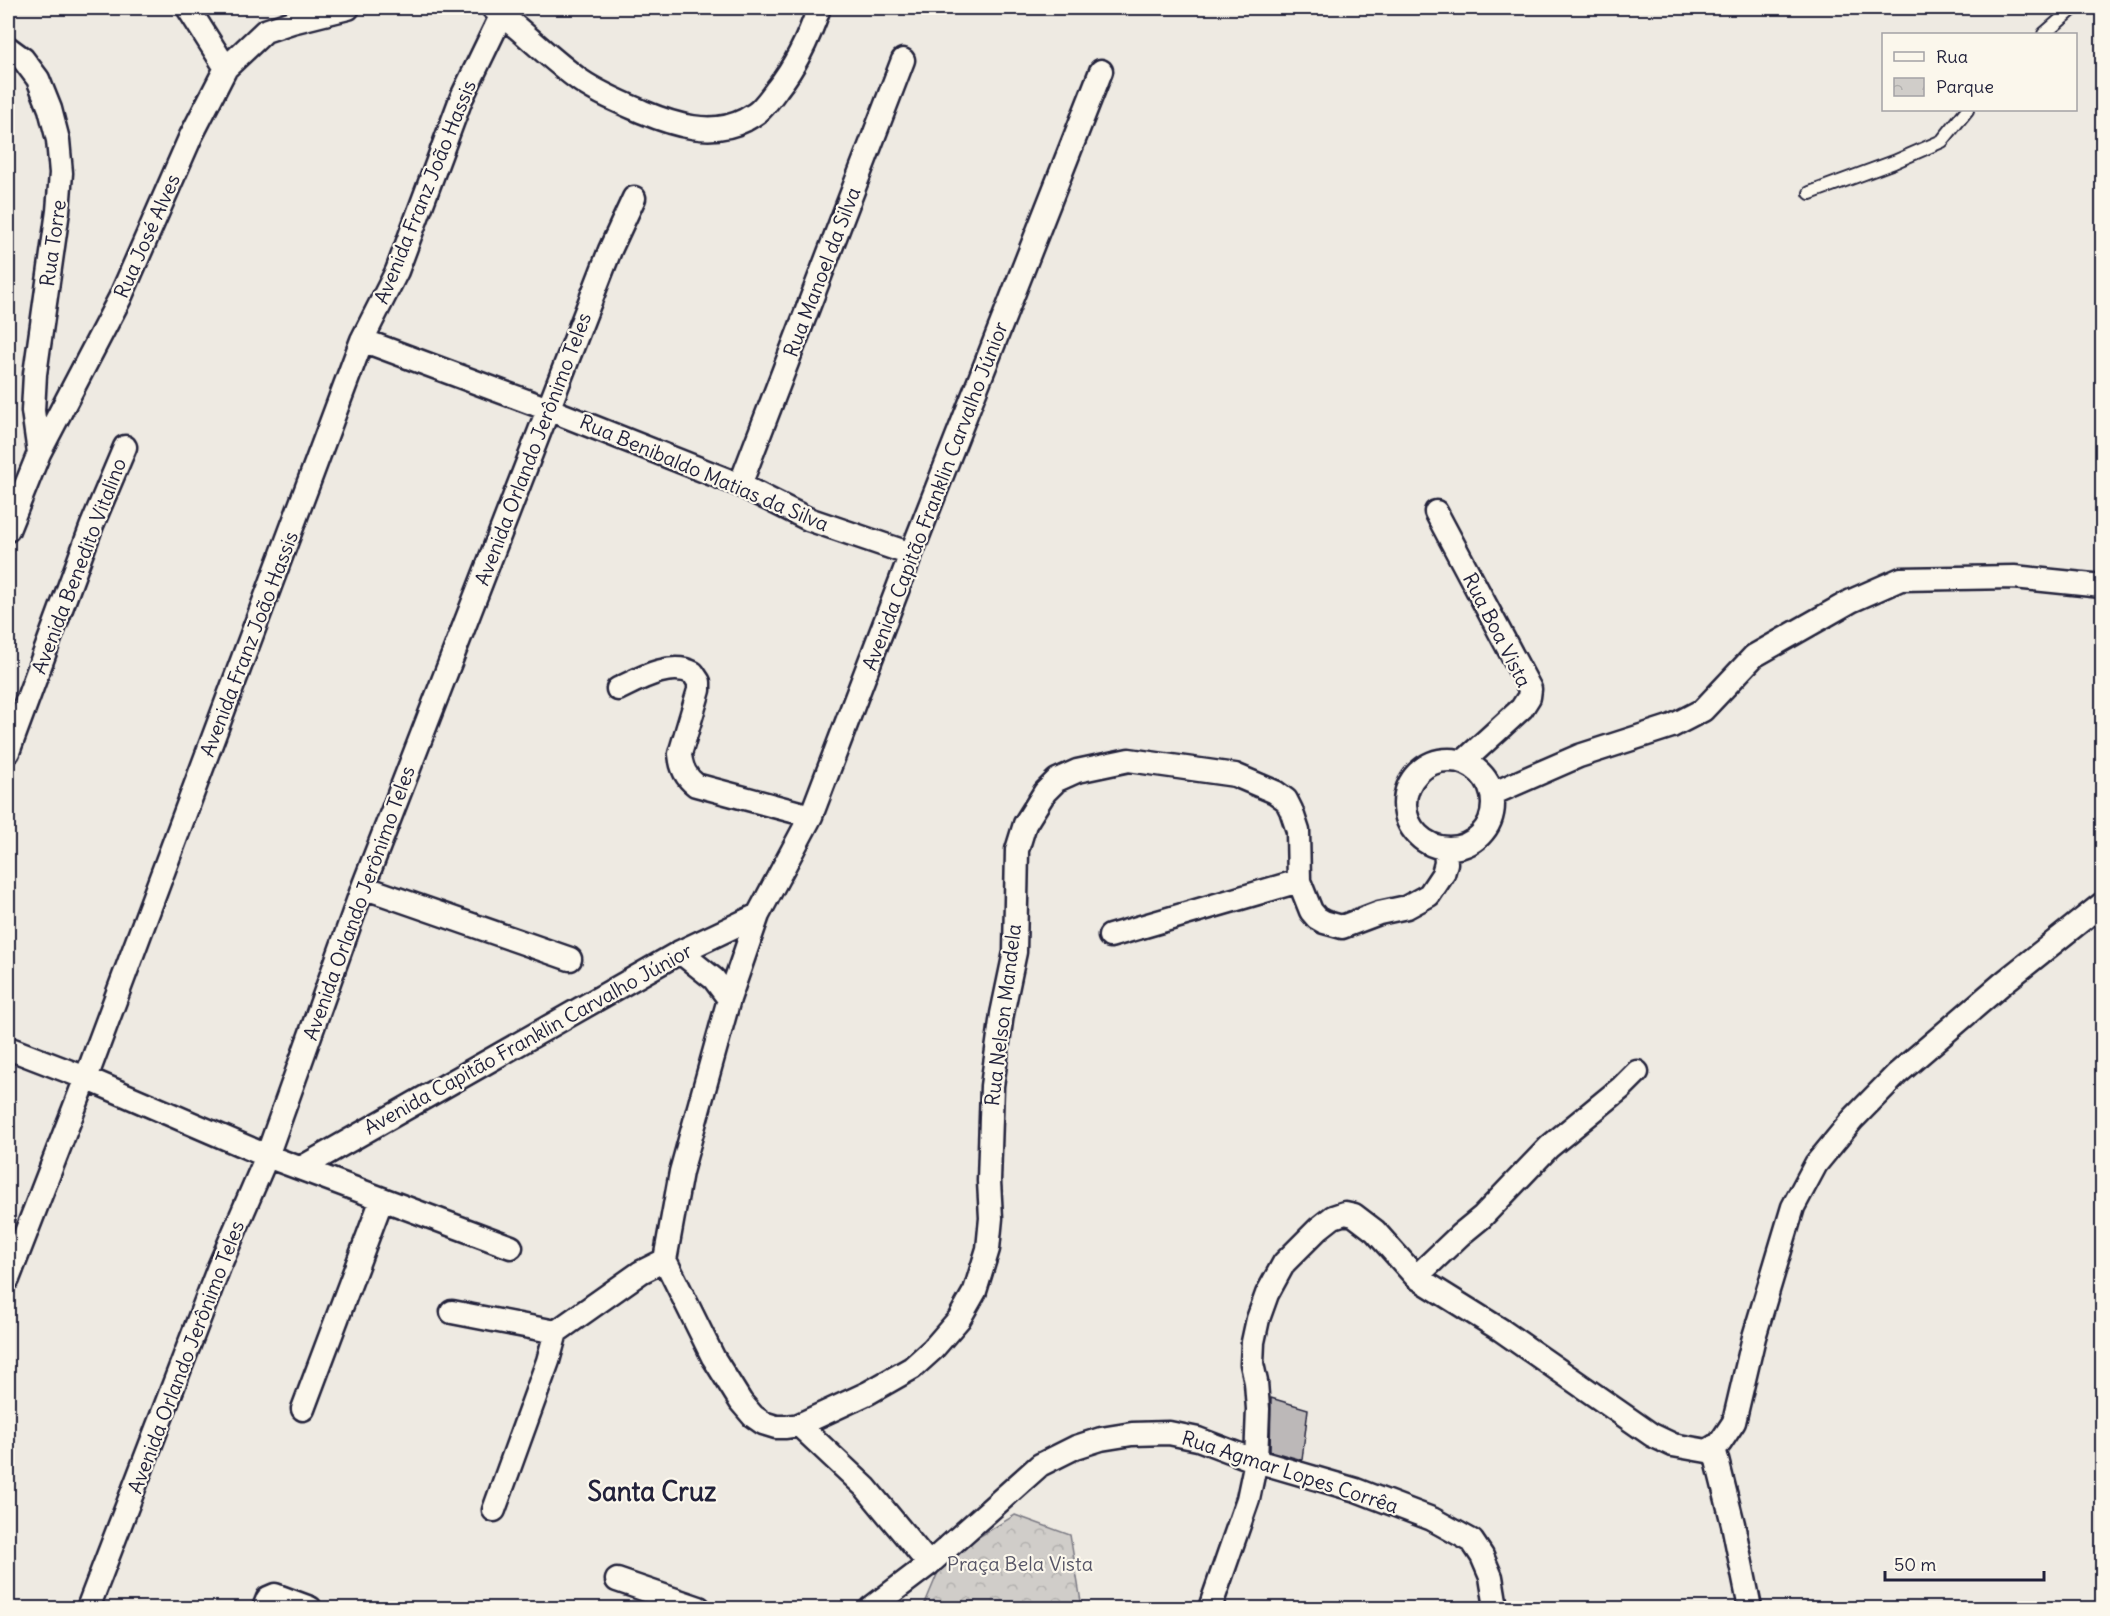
<svg xmlns="http://www.w3.org/2000/svg" width="2110" height="1616" font-family="Delius,sans-serif">
  <defs>
    <pattern id="park-crowns" width="20" height="18" patternUnits="userSpaceOnUse" patternTransform="scale(1.5)"><rect width="20" height="18" fill="#d0cdc9"/><path d="M2 6a3 3 0 1 1 6 0M12 15a3 3 0 1 1 6 0" fill="none" stroke="#b2b0ae"/></pattern>
  </defs>
  <rect width="100%" height="100%" fill="#eeeae2"/>
  <filter id="ink" filterUnits="userSpaceOnUse"><feTurbulence type="fractalNoise" baseFrequency=".0167" numOctaves="2"/><feDisplacementMap in="SourceGraphic" scale="12" xChannelSelector="R" yChannelSelector="G"/><feConvolveMatrix kernelMatrix="1 2 1 2 8 2 1 2 1" color-interpolation-filters="sRGB"/></filter>
  <g filter="url(#ink)">
    <path fill="url(#park-crowns)" stroke="#797882" stroke-width="1.5" d="M1015,1515l55,20 12,73h-159l21,-50z"/>
    <path fill="#bcb8b8" stroke="#22223b" stroke-width="1.5" d="M1271,1398l37,11 -6,51 -32,-9z"/>
    <g fill="none" stroke-linecap="round" stroke-linejoin="round">
      <defs>
        <path id="service" d="M2044,34l30,-26
          M1810,193l84,-31 48,-21 25,-31"/>
        <path id="minor" d="M188,8l38,60
          M493,8c30,23 57,51 88,73 19,13 41,22 62,31 31,13 69,25 102,8 5,-3 11,-6 15,-10 6,-6 12,-14 17,-21 20,-25 32,-52 42,-81
          M8,48l15,11 15,20 12,30 8,31 3,33 -3,38 -23,163 -2,37 6,42
          M1101,71l-190,483 -100,262 -53,99 -29,84 -48,173 -16,88 48,97 28,45 12,14 10,7 13,4h10l13,-2 69,-32 44,-25 21,-19 26,-30 16,-28 13,-42 3,-31 -2,-37 3,-95 10,-72 13,-62 2,-102 8,-26 20,-32 12,-12 20,-9 52,-11 106,15 40,17 11,8 5,10 7,21 1,50 12,30 6,7 7,4 18,5 37,-14 28,-6 22,-12 14,-21 3,-11 -1,-14
          M362,340l186,69 192,76 68,34 103,35
          M740,485l163,-425
          M1436,512l94,177 -1,8 -7,11 -59,54
          M8,530l31,-77 81,-155 71,-162 35,-68 39,-37 27,-9 56,-14
          M618,689c21,-10 52,-28 75,-16l6,9v8l-19,64c1,13 5,23 16,31l115,31
          M8,752l84,-227 33,-78
          M1405 804a44 44 0 1 1 88 0a44 44 0 1 1-88 0Z
          M1492,794l87,-38 93,-30 31,-16 51,-54 97,-55 50,-22 113,-2 88,9
          M363,887l207,72
          M1110,936l189,-55
          M680,952l34,27 15,20
          M8,1048l78,30 181,78 244,91
          M301,1168l379,-216 78,-37
          M1416,1277l44,-42 22,-18 67,-70 72,-59 16,-16
          M8,1279l78,-201 276,-738 35,-69 64,-172 44,-91
          M452,1312l104,20
          M303,1409l79,-210
          M799,1425l67,63 63,76
          M1714,1448l19,76 17,84
          M494,1510l54,-149 8,-29 85,-60 24,-12
          M617,1580l82,28
          M88,1608l131,-341 48,-111 96,-269 247,-637 24,-52
          M264,1608l4,-10 7,-3 35,13
          M871,1608l58,-44 111,-99 36,-18 25,-8 31,-5 37,-1 29,6 58,22 100,29 76,29 40,22 10,15 9,21 4,24 -1,7
          M1210,1608l38,-109 8,-38 2,-52 -2,-27 -4,-18 1,-22 5,-23 9,-25 17,-31 35,-35 14,-11 12,-4 9,2 21,16 41,46 85,53 151,105 21,10 34,6 13,-8 14,-21 20,-85 39,-130 23,-43 37,-45 44,-45 106,-91 99,-79"/>
      </defs>
      <use href="#service" stroke="#22223b" stroke-width="16"/>
      <use href="#minor" stroke="#22223b" stroke-width="27"/>
      <use href="#service" stroke="#fbf7ec" stroke-width="12"/>
      <use href="#minor" stroke="#fbf7ec" stroke-width="22"/>
    </g>
  </g>
  <g text-anchor="middle" stroke-width="4.5" stroke-linejoin="round" paint-order="stroke">
    <g font-size="20" fill="#22223b" stroke="#fbf7ec">
      <text transform="translate(425 192) rotate(-68)" y="7">Avenida Franz João Hassis</text>
      <text transform="translate(147 236) rotate(-66)" y="7">Rua José Alves</text>
      <text transform="translate(53 243) rotate(-82)" y="7">Rua Torre</text>
      <text transform="translate(822 272) rotate(-69)" y="7">Rua Manoel da Silva</text>
      <text transform="translate(533 449) rotate(-69)" y="7">Avenida Orlando Jerônimo Teles</text>
      <text transform="translate(704 473) rotate(23)" y="7">Rua Benibaldo Matias da Silva</text>
      <text transform="translate(935 496) rotate(-69)" y="7">Avenida Capitão Franklin Carvalho Júnior</text>
      <text transform="translate(79 566) rotate(-69)" y="7">Avenida Benedito Vitalino</text>
      <text transform="translate(1497 630) rotate(63)" y="7">Rua Boa Vista</text>
      <text transform="translate(249 644) rotate(-69)" y="7">Avenida Franz João Hassis</text>
      <text transform="translate(359 903) rotate(-70)" y="7">Avenida Orlando Jerônimo Teles</text>
      <text transform="translate(1003 1015) rotate(-83)" y="7">Rua Nelson Mandela</text>
      <text transform="translate(528 1039) rotate(-29)" y="7">Avenida Capitão Franklin Carvalho Júnior</text>
      <text transform="translate(186 1357) rotate(-69)" y="7">Avenida Orlando Jerônimo Teles</text>
      <text transform="translate(1290 1472) rotate(18)" y="7">Rua Agmar Lopes Corrêa</text>
    </g>
    <g font-size="20" fill="#565566" stroke="#fbf7ec">
      <text x="1020" y="1571">Praça Bela Vista</text>
    </g>
    <g font-size="26" font-weight="bold" fill="#22223b" stroke="#fbf7ec">
      <text x="652" y="1501">Santa Cruz</text>
    </g>
  </g>
  <rect width="2110" height="1616" fill="none" stroke="#fbf7ec" stroke-width="30"/>
  <rect x="15" y="15" width="2080" height="1586" fill="none" stroke="#22223b" stroke-width="2" filter="url(#ink)"/>
  <rect x="1882" y="33" width="195" height="78" fill="#fbf7ec" stroke="#a4a2a5" stroke-width="1.5"/>
  <rect x="1894" y="52" width="30" height="9" fill="#fbf7ec" stroke="#a4a2a5" stroke-width="1.5"/>
  <text x="1936" y="63" font-size="18" fill="#22223b">Rua</text>
  <rect x="1894" y="78" width="30" height="18" fill="url(#park-crowns)" stroke="#a4a2a5" stroke-width="1.5"/>
  <text x="1936" y="93" font-size="18" fill="#22223b">Parque</text>
  <path d="M1885 1571v9h159v-9" fill="none" stroke="#22223b" stroke-width="3"/>
  <text x="1894" y="1571" font-size="18" fill="#22223b" stroke="#fbf7ec" stroke-width="4.5" paint-order="stroke">50 m</text>
</svg>
